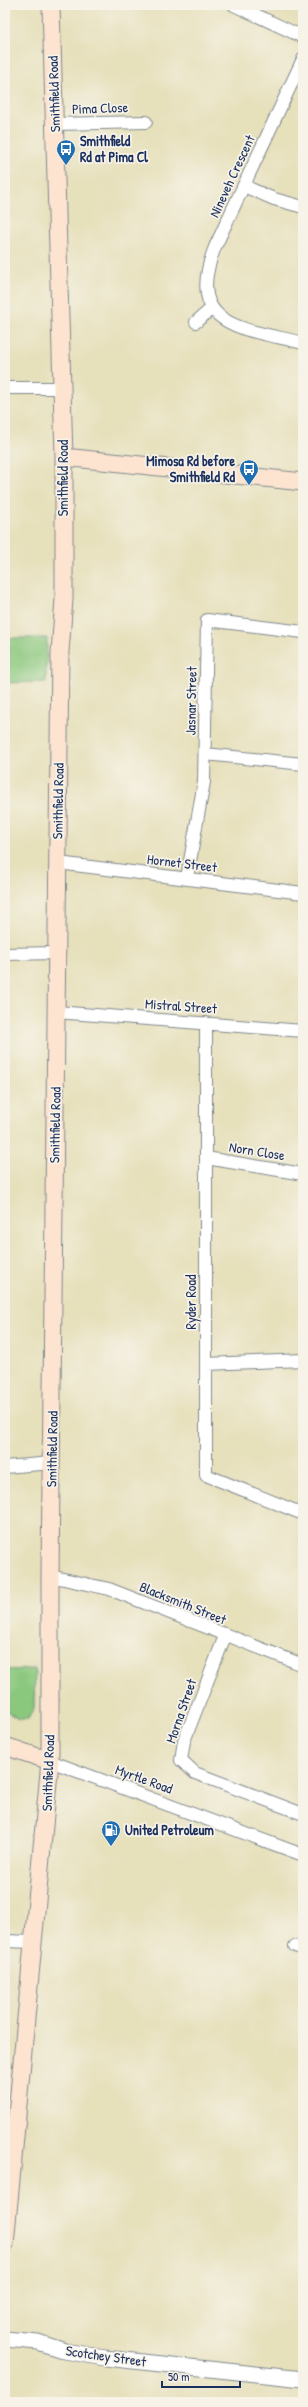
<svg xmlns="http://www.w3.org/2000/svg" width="308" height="2407" font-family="'Patrick Hand',sans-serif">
  <rect width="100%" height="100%" fill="#f7f3e8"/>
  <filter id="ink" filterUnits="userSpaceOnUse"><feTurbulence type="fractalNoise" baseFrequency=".025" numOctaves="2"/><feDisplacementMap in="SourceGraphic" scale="8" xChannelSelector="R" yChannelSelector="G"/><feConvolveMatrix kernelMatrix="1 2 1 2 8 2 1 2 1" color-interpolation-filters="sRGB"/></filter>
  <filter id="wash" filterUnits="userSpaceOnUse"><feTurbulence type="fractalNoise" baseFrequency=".012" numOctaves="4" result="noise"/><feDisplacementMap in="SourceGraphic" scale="16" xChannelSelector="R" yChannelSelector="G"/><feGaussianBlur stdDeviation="0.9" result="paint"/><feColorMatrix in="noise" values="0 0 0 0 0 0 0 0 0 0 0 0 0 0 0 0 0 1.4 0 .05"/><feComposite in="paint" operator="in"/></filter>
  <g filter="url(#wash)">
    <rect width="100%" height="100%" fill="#e6e0bb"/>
    <path fill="#8ac87e" stroke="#527c6e" d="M5,638h42l-1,44 -41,1z
      M35,1669l-1,39 -6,11h-9l-14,-8v-41z"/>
  </g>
  <g filter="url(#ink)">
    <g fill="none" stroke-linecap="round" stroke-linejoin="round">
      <defs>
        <path id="minor" d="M234,5l69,32
          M303,59l-88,188c-32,81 28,81 88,96
          M55,124l91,-2
          M244,186l30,13 29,8
          M196,322l15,-13
          M5,388h56
          M205,754l98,10
          M58,863l245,30
          M187,878l17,-96 3,-162 96,12
          M5,954l52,-1
          M56,1012l247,19
          M206,1023v452l97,39
          M206,1158l97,16
          M206,1364l97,-4
          M5,1467l47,-4
          M50,1576l59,13 194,76
          M225,1636l-41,105 -3,19 14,13 108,41
          M50,1761l253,94
          M5,1941l29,1
          M295,1946l8,3"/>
        <path id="tertiary" d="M5,2339l33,3 27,9 40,7 198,21"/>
        <path id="secondary" d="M64,457l239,25
          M5,1746l45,15
          M5,2244l45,-483v-185l10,-924 4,-53v-142l-13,-452"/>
      </defs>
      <use href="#minor" stroke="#80888c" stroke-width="14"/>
      <use href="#tertiary" stroke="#80888c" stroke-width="17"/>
      <use href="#secondary" stroke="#80888c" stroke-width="19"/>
      <use href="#minor" stroke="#fff" stroke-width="12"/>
      <use href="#tertiary" stroke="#fff" stroke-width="15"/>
      <use href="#secondary" stroke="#fde4d0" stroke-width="17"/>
    </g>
  </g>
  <defs>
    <symbol id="bus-pin" viewBox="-11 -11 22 30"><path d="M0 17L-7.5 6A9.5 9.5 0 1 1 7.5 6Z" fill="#1f6fb2" stroke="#f7f3e8"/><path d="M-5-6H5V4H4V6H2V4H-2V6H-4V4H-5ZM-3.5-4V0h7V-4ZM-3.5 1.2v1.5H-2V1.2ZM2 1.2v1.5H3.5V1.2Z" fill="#fff"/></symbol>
    <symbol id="fuel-pin" viewBox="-11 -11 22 30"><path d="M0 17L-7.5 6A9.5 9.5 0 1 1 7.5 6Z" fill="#1f6fb2" stroke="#f7f3e8"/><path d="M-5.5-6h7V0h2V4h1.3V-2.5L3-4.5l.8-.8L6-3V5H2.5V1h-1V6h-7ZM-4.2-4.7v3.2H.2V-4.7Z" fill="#fff"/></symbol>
  </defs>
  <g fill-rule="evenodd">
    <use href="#bus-pin" x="55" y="138" width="22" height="30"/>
    <use href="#bus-pin" x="238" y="458" width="22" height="30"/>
    <use href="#fuel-pin" x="100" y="1819" width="22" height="30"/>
  </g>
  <g text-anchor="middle" stroke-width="3.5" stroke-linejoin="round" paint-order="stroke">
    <g font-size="14" fill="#1b2f5e" stroke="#f7f3e8">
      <text transform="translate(54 94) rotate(-92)" y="5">Smithfield Road</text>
      <text transform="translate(100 108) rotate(-2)" y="5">Pima Close</text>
      <text transform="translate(232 176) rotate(-65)" y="5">Nineveh Crescent</text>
      <text transform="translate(63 478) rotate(-90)" y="5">Smithfield Road</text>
      <text transform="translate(191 701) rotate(-89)" y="5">Jasnar Street</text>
      <text transform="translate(58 801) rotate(-89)" y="5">Smithfield Road</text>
      <text transform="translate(182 863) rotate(7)" y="5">Hornet Street</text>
      <text transform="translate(181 1006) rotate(4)" y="5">Mistral Street</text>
      <text transform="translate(55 1125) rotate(-89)" y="5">Smithfield Road</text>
      <text transform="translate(257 1151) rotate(9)" y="5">Norn Close</text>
      <text transform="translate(191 1302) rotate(-90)" y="5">Ryder Road</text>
      <text transform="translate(52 1449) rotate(-89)" y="5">Smithfield Road</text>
      <text transform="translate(183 1603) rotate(22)" y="5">Blacksmith Street</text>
      <text transform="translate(181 1711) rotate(-71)" y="5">Morna Street</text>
      <text transform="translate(48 1773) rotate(-88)" y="5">Smithfield Road</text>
      <text transform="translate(144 1779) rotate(20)" y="5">Myrtle Road</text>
      <text transform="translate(106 2356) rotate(8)" y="5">Scotchey Street</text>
    </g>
    <g font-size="14" font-weight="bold" fill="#1b2f5e" stroke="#f7f3e8" text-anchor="start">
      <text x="80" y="146">Smithfield<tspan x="80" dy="16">Rd at Pima Cl</tspan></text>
      <text x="235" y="466" text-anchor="end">Mimosa Rd before<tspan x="235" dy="16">Smithfield Rd</tspan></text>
      <text x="125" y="1835">United Petroleum</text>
    </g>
  </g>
  <rect width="308" height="2407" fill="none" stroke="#f7f3e8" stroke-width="20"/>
  <path d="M162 2381v6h78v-6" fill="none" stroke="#1b2f5e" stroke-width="2"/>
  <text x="168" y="2381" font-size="12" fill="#1b2f5e" stroke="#f7f3e8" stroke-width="3" paint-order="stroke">50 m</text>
</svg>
